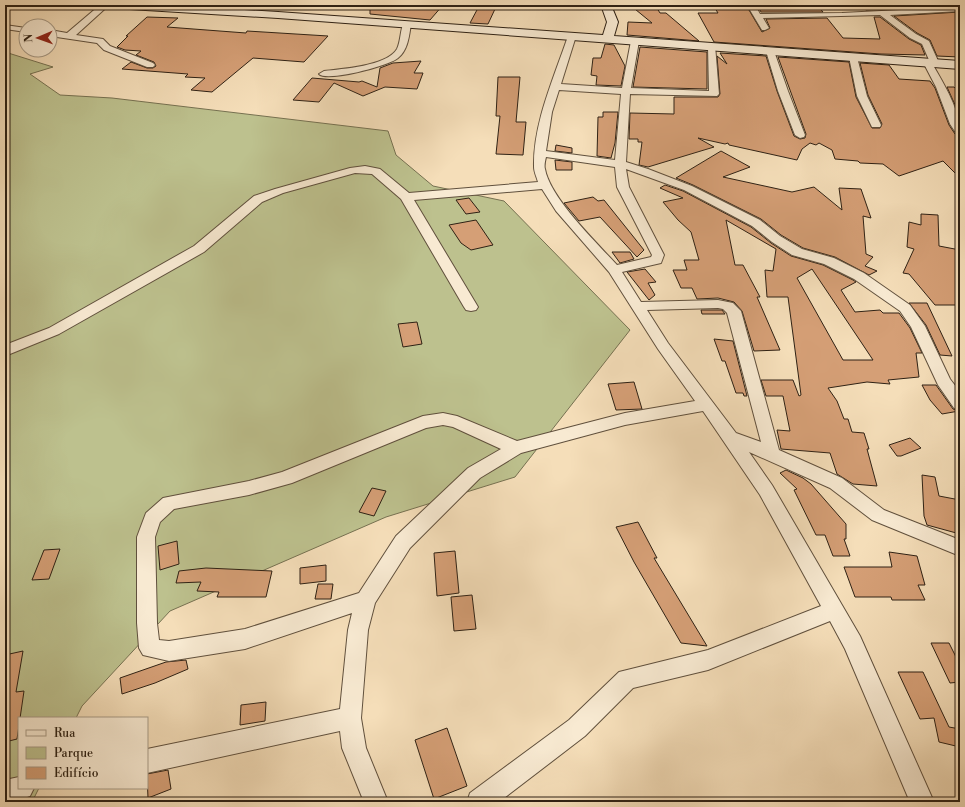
<svg xmlns="http://www.w3.org/2000/svg" width="965" height="807" font-family="'Libre Bodoni',serif">
  <rect width="100%" height="100%" fill="#f5deb9"/>
  <filter id="stains"><feTurbulence type="fractalNoise" baseFrequency=".005" numOctaves="4"/><feColorMatrix values="0 0 0 0 .2 0 0 0 0 .09 0 0 0 0 .02 0 0 0 .5 -.17"/></filter>
  <radialGradient id="worn" r=".72"><stop offset=".6" stop-color="#630" stop-opacity="0"/><stop offset="1" stop-color="#630" stop-opacity=".3"/></radialGradient>
  <path fill="#bdc18e" stroke="#767151" d="M5,52l48,15 -23,7 30,21 52,3 276,33 8,24 37,31 71,15 126,129 -115,147 -129,40 -216,94 -88,95 -6,12h-57v70h20l-7,14h-27z"/>
  <path fill="#d59f76" stroke="#2e2114" fill-rule="evenodd" d="M370,5h73l-13,15 -60,-6z
    M630,5h25l5,8h6l33,28 -72,-6 1,-13 24,1z
    M713,5h33l16,27 8,-4 -4,-9 61,-1 16,20 37,1 -6,-22h6l29,22 12,6 4,10 -44,-1 -167,-12 -16,-29h20z
    M757,5h60l6,7h-62z
    M859,5h101v1l-94,4z
    M478,8l17,1 -7,15 -18,-1z
    M960,12v45l-23,-1 -7,-16 -13,-7 -23,-17z
    M147,17l31,1 -11,9 79,6 1,-2 81,5 -24,26 -51,-4 -41,34 -21,-2 14,-12 -20,-1 3,-3 -66,-5 9,-7 16,6h6l3,-2 -2,-4 -18,-7 5,-4 -16,-1 -8,-3 11,-11h-2z
    M605,44l9,1 11,21 -4,20 -25,-1 1,-9 -6,-1 2,-17h8z
    M640,47l67,5v37l-74,-2z
    M720,53l46,3 11,35 17,45 6,3 5,-1 1,-4 -28,-77 71,5 7,35 16,31h8l2,-4 -14,-29 -8,-32 29,2 10,14 31,2 5,7 14,37 6,9 5,1v43l-17,-17 -44,15 -16,-12 -23,-1 -2,-2 -23,-2 -3,-9 -13,-7 -3,2 -6,-2 -8,6 -5,11 -68,-15 -1,-2 -3,1 -27,-6 16,9 -66,20 -9,-2 3,-23h-4v-3h-9l1,-26 44,1v-17h44l2,-3 -3,-38 10,8z
    M421,61l-7,12h9l-6,16 -32,-2 -22,9 -29,-13 -15,19 -26,-2 19,-22 47,4 3,-1 15,6 3,-19 13,-5z
    M498,77h22l-4,45h10l-3,33 -27,-1 4,-38h-4z
    M947,87h7l6,6v28l-4,-14z
    M603,112h15l-3,31 -4,15 -14,-2 1,-39h5z
    M556,145l16,3v5l-17,-2z
    M721,151l29,16 -27,10 69,15 22,-5 28,23 -3,-22 22,1 10,29 -8,-2 3,38 7,3 -8,9 12,5 -8,4 -34,-18 -32,-9 -22,-13 -20,-16 -68,-34 -17,-7z
    M555,160l17,2v8h-16z
    M665,185l18,6 68,36 20,16 20,13 32,9 30,15 3,2 -15,8 14,22 25,-2 3,3h16l11,15 12,25h-6l3,24 -31,3 2,4 -23,-2 -39,6 9,13 7,18h4l4,13 12,1 5,16h-2l10,37 -24,-2 -16,-10 -7,-21 -49,-4 -4,-19 13,1 -7,-35h-17l-5,-16h32l6,16 2,-1 -13,-98h-21l-2,-27 8,1 3,-22 -50,-29 9,45h8l17,32h-3l23,53 -26,1 -12,-40 -8,-9 -16,-4 -21,1 -5,-11h-11l-8,-18h14l-3,-10h15l-8,-28 -13,-12 -15,-18 20,-4 -23,-10zM812,269l49,73 12,18h-30l-46,-82z
    M593,197l5,4 6,-1 40,50 -7,7 -37,-40 -21,4 -15,-18z
    M469,198l11,14 -14,2 -10,-14z
    M921,214l17,1 1,31 21,4v55h-25l-26,-31 -6,-1 11,-24 -7,-2 2,-25 12,3z
    M476,220l17,25 -22,5 -10,-7 -12,-18z
    M612,252h18l4,7 -14,4z
    M645,269l11,13 -8,1 7,12 -6,5 -22,-28z
    M909,303h18l25,53 -12,-1 -14,-30z
    M701,310h21l3,4h-23z
    M417,322l5,22 -19,3 -5,-23z
    M714,339l19,2 14,55h-3l-1,-3h-7l-11,-32h-3z
    M634,382l8,27 -26,1 -8,-26z
    M922,385h14l17,24 6,2 -17,3 -12,-14z
    M910,438l11,10 -20,8h-4l-8,-11z
    M786,470l17,8 8,6 35,40v15h-2l6,17h-17l-8,-21h-9l-22,-45 3,-1 -17,-16z
    M922,475l13,2 4,19 21,4v34l-33,-9 -3,-9z
    M372,488l14,3 -12,25 -15,-4z
    M638,522l19,36h-3l53,88 -26,-3 -47,-81 -18,-35z
    M177,541l2,23 -19,6 -2,-24z
    M60,549l-11,30 -17,1 12,-30z
    M455,551l4,42 -22,3 -3,-43z
    M889,552l28,4 8,29h-7l7,15h-33l-1,-3h-36l-11,-30h48z
    M326,565v16l-26,3v-16z
    M206,568l66,3 -6,26h-49l2,-5 -22,-1 4,-9 -25,1 3,-12z
    M318,584h15l-2,15h-16z
    M472,595l4,34 -22,2 -3,-34z
    M931,643h18l11,22v17l-10,1z
    M23,651l-7,41 8,-1 -7,48 -12,3v-87z
    M186,660l2,9 -33,14 -33,11 -2,-16 46,-16z
    M898,672h25l26,55 11,2v18l-21,-5 -5,-24 -14,1z
    M266,702l-1,19 -25,4 1,-20z
    M447,728l20,58 -33,13 -19,-59z
    M168,770l3,19 -23,9 -1,-24z"/>
  <g fill="none" stroke-linecap="round" stroke-linejoin="round">
    <defs>
      <path id="street" d="M100,5h9l-33,30 27,4 7,7 43,17 2,2 -2,2h-6l-43,-17 -7,-7 -47,-7v-6l17,3z
        M229,5h9l-9,8h-6v-4z
        M747,5h8l5,9 82,-1 118,-6v4l-70,4 26,19 13,7 10,22 -1,2h-5c12,21 27,45 27,69l-4,-1 -6,-9 -14,-37 -13,-25 1,-2h5l-7,-16 -12,-6 -30,-23 -117,3 6,10 -4,2h-3z
        M404,22h3l4,2c-2,12 -3,26 -13,34 -9,8 -71,24 -79,16l5,-3c18,-2 63,-5 73,-22 4,-8 3,-19 7,-27z
        M5,25l21,3v4l-21,-3z
        M572,33l4,3 -15,48 61,4 9,-47 4,-3 4,3 -8,47 78,3 -1,-44 1,-2h6l4,49 -2,2 -87,-2 -4,68 22,7 44,17 68,34 20,16 22,13 32,9 30,15 46,32 15,21 25,53 10,13v18l-6,-2 -16,-23 -27,-58 -11,-16 -46,-32 -30,-15 -32,-9 -20,-13 -20,-16 -68,-36 -58,-21 3,18 35,68 -3,8 -39,9 19,30 77,-2 15,3 8,8 38,139 63,28 42,32 76,30v16l-88,-36 -42,-32 -81,-36 23,33 88,151 74,166h-24l-65,-153 -15,-28 -122,49 -75,18 -48,48 -86,66h-32l3,-9 99,-73 50,-48 89,-22 113,-44 -61,-111 -57,-84 -78,14 -104,28 -41,25 -70,70 -35,55 -7,27 -7,88 5,30 22,54h-24l-22,-54 -2,-17 -193,42v-24l193,-40 8,-79 4,-17 -107,36 -76,12 -26,-6 -4,-7 -2,-25v-86l9,-24 17,-15 86,-17 33,-9 141,-56 20,-3 14,3 60,25 108,-28 70,-12 -37,-52 -49,-77 -53,-61 -14,-22 -128,11 64,107 -2,3 -5,1 -5,-1 -2,-3 -63,-108 -29,-25 -17,-1 -72,20 -21,9 -58,50 -145,82 -54,22v-11l44,-17 145,-82 60,-50 21,-7 75,-21 15,-2 15,3 29,24 129,-11c-1,-4 -4,-10 -4,-15 -1,-44 20,-89 34,-131zM559,90l62,4 -6,66 -69,-9 6,-39zM546,157l69,10 2,20 35,68 -1,2 -34,8c-20,-22 -67,-67 -72,-96 -1,-3 0,-8 1,-12zM718,308l5,1 4,4 34,129 -25,-9 -68,-90 -21,-33zM443,425l10,2 48,22 -33,19 -72,68 -37,57 -114,36 -76,12 -10,-1 -2,-17 -2,-86 5,-15 14,-13 75,-14 43,-12 134,-55z
        M770,48l4,3 14,40 17,44 -1,2 -4,1 -5,-3 -17,-44 -12,-40z
        M853,54l4,3 10,39 14,29 -1,2h-8l-15,-31 -8,-39z
        M19,777v11h15l-4,8 -17,6h-8v-22z"/>
      <path id="secondary" d="M108,5h58l112,7 325,23 4,-13 -6,-17h10l7,17 -4,14 346,25v8l-682,-51 -165,-10z"/>
    </defs>
    <use href="#street" stroke="#60503d" stroke-width="2"/>
    <use href="#secondary" stroke="#2e2114" stroke-width="2"/>
    <use href="#street" fill="#f8ead2" fill-rule="evenodd"/>
    <use href="#secondary" fill="#f8ead2" fill-rule="evenodd"/>
  </g>
  <rect width="965" height="807" fill="none" stroke="#f5deb9" stroke-width="20"/>
  <rect x="6" y="6" width="953" height="795" fill="none" stroke="#2e2114" stroke-width="2"/>
  <rect x="10" y="10" width="945" height="787" fill="none" stroke="#2e2114"/>
  <rect x="18" y="717" width="130" height="72" fill="#f8ead2" stroke="#a79a86"/>
  <rect x="26" y="730" width="20" height="6" fill="#f8ead2" stroke="#a79a86"/>
  <text x="54" y="737" font-size="12" fill="#2e2114">Rua</text>
  <rect x="26" y="747" width="20" height="12" fill="#bdc18e" stroke="#a79a86"/>
  <text x="54" y="757" font-size="12" fill="#2e2114">Parque</text>
  <rect x="26" y="767" width="20" height="12" fill="#d59f76" stroke="#a79a86"/>
  <text x="54" y="777" font-size="12" fill="#2e2114">Edifício</text>
  <g transform="translate(38 38) rotate(268)"><circle r="19" fill="#f8ead2" stroke="#a79a86"/>
  <path d="M0-3L7 15L0 10L-7 15Z" fill="#8f2418"/>
  <text y="-6" font-size="11" font-weight="bold" text-anchor="middle" fill="#2e2114">N</text>
  </g>
  <rect width="100%" height="100%" filter="url(#stains)"/>
  <rect width="100%" height="100%" fill="url(#worn)"/>
</svg>
